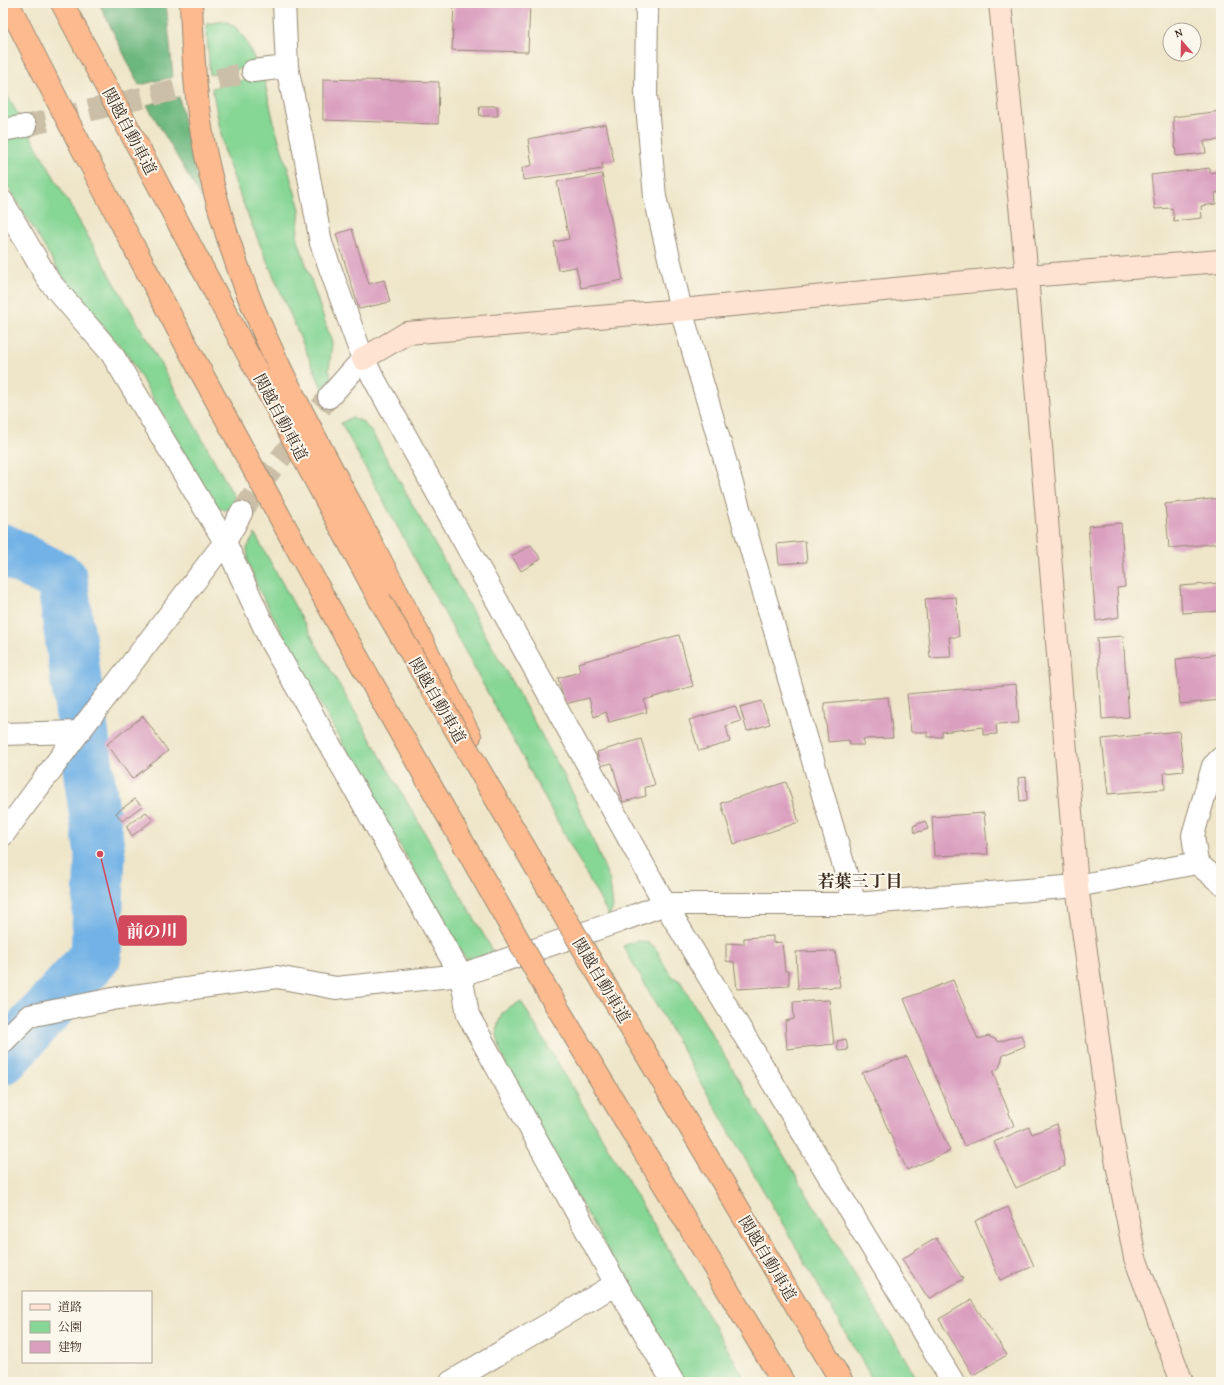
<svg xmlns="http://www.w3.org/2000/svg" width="1224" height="1385" font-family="'Gentium Book Plus','Noto Serif JP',serif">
  <rect width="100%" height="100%" fill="#fbf7ec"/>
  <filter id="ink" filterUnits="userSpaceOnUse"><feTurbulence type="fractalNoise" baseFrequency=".025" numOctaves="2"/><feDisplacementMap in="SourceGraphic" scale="8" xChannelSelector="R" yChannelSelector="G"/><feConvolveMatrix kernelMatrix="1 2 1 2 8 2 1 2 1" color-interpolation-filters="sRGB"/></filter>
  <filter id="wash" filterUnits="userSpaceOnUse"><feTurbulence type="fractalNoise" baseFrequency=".012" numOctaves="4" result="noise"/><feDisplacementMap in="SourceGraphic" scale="16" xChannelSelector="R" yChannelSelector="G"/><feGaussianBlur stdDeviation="0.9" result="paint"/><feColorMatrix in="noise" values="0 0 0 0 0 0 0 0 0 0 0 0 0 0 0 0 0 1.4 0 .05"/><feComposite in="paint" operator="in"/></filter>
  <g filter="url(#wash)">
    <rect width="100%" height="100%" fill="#efe6c9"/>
    <path fill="#86d695" stroke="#60805a" d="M225,21c18,7 24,27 32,44l-47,10 -4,-51z
      M263,75l12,52 25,82 -3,28 35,106 -3,27 4,13 -8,12 -64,-148 -20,-49 -16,-44 -13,-66z
      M3,89l19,32 -19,3z
      M27,130l113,197 100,180 -15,3 -11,-5 -86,-150 -42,-49 -26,-33 -57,-95v-43z
      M352,417l11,5 10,12 192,343 19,42 26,62 3,27 -4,8 -268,-493z
      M255,534l67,121 175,303 -21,9 -15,-14 -142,-251 -62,-116 -9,-24 -1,-14z
      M636,941c26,0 21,18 34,32 2,3 6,6 10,8l239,401h-45l-167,-289 -84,-147z
      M521,1001l226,381h-65l-168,-298 -13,-31 -5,-23 6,-17z"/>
    <path fill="#6cb77e" stroke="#54704e" d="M99,3h67l7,74 -34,8z
      M179,97l8,41 15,61 -55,-94z"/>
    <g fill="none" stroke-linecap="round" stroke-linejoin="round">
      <path stroke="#72b2e6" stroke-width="51" d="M3,549l59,30 38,275 -4,102 -93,103"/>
    </g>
    <g id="blocks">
      <path fill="#da9fbf" d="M454,3h76l-2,49 -76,-2z
        M323,79l116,3 -1,42 -115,-4z
        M479,106h18l1,10h-18z
        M1221,111v29l-17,1 2,12 -30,3 -3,-39z
        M606,124l8,38 -12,1 1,6 -80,11 -1,-12 10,-3 -4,-26z
        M1210,168v5l11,-2v21l-6,1 1,11 -15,2 1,12 -28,3 -2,-13 -17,1 -4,-34z
        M602,174l21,106 -42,8 -5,-21 -18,3 -4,-28 15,-3 -12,-57z
        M352,229l17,55 15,-4 6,22 -31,7 -23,-75z
        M1221,498v45l-52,5 -4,-44z
        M1121,523l4,64 -8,1 2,29 -23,4 -8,-95z
        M805,541l2,21 -28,2 -2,-20z
        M531,545l10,14 -20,12 -9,-15z
        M1221,583v28l-39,2 -2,-27z
        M956,597l3,40h-10l2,20 -21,1 -5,-59z
        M679,635l14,51 -49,14 3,12 -38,10 -3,-10 -12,5 -5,-19 -24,6 -7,-26 22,-6 -2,-9z
        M1123,636l6,81 -27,2 -5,-81z
        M1221,654v46l-41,4 -4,-45z
        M1016,684l3,39 -23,1 1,10 -14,1v-8l-41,5v5h-15v-5h-16l-4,-38z
        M888,697l5,41 -30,1 1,6h-14l-1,-5 -21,2 -4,-39z
        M761,701l9,23 -23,7 -7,-24z
        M735,706l6,15 -15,5 4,16 -31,9 -10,-31z
        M143,716l25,35 -36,28 -25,-35z
        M1179,731l5,40 -20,2 1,16 -57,5 -6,-55z
        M641,739l14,46 -10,2 1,9 -23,6 -11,-39 -12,3 -3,-14z
        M1026,777l1,23 -7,1 -2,-23z
        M786,782l13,40 -65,22 -13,-41z
        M135,799l7,7 -20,15 -6,-8z
        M146,812l7,8 -21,16 -6,-10z
        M984,813l4,41 -54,2 -2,-39z
        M925,821l3,8 -13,4 -2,-7z
        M773,936v7l9,-1 3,29 4,1v14l-52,3 -3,-27 -8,-1v-18l18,1v-6z
        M835,951l5,36 -42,2 -2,-37z
        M953,980l25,59 10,-3 7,3 3,3 23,-7 4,11 -22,9 -2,8 -2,5 -6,4 21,54 -50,20 -60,-147z
        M829,1000l5,44 -47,5 -2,-28 9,-2 -1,-17z
        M846,1039l2,11 -10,1 -1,-10z
        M907,1056l43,95 -43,19 -45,-97z
        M1057,1124l8,42 -49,22 -22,-46 35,-15 3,7z
        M1008,1207l26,59 -34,14 -25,-59z
        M936,1238l27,41 -34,20 -27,-40z
        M971,1300l36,55 -34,20 -34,-56z"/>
    </g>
  </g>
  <g filter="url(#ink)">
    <use href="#blocks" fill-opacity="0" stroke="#958874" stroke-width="1"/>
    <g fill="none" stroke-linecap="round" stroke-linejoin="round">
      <path stroke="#cbc0a7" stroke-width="22" stroke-dasharray="22 11" stroke-linecap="butt" d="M25,126l228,-55
        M241,513l27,-39 61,-77"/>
      <defs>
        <path id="street" d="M284,3l3,64 15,72 19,104 42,116 302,545 288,478
          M647,3l-1,91 9,103 26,113 174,594
          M253,71l34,-4
          M3,130l22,-4
          M3,202l46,79 63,73 113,188 46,100 190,333 7,40 148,269 57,98
          M329,397l34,-38
          M3,734l76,-2
          M3,835l76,-103 146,-190 16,-29
          M1197,863l24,20
          M3,1042l26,-26 89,-18 159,-21 59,11 125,-13 159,-54 45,-17h190l222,-18 120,-23 -4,-28 20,-69 8,-8
          M451,1382l165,-98"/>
        <path id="secondary" d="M1000,3l27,273 50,610 33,241 25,131 47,124
          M363,359l44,-26 274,-23 346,-34 194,-15"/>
        <path id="highway" d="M8,3c105,210 218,416 331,622
          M62,3l208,393 110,204
          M191,3c2,57 5,114 19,170 15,63 37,125 65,184 25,54 54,106 82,159 39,73 76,146 113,220
          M593,965l249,417
          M548,992l235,390"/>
      </defs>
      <use href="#street" stroke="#958874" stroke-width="24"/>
      <use href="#secondary" stroke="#958874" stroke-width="24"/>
      <use href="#highway" stroke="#958874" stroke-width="24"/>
      <use href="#street" stroke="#fff" stroke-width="22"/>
      <use href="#secondary" stroke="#fee3d2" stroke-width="22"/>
      <use href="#highway" stroke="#fcba8e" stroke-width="22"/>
      <defs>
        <path id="highway-bridge" d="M380,600l213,365
          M339,625l209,367"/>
      </defs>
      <use href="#highway-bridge" stroke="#958874" stroke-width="24" stroke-linecap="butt"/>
      <use href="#highway-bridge" stroke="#fcba8e" stroke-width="22"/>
    </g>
  </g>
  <g text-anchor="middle" stroke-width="4" stroke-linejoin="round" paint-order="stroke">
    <g font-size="16" fill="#3b2a1e" stroke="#fbf7ec">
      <text transform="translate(130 131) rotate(62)" y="6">関越自動車道</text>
      <text transform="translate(281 417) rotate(62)" y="6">関越自動車道</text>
      <text transform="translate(438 700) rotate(60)" y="6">関越自動車道</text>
      <text transform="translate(602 980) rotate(59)" y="6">関越自動車道</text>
      <text transform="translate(768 1258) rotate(59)" y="6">関越自動車道</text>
    </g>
    <g font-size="17" font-weight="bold" fill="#3b2a1e" stroke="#fbf7ec">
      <text x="860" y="887">若葉三丁目</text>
    </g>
  </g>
  <path fill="none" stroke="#d1495b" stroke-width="1.5" d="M100 854L119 931"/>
  <circle fill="#d1495b" stroke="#fbf7ec" stroke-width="1.5" cx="100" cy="854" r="4"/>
  <rect fill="#d1495b" stroke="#d1495b" stroke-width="1.5" x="119" y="916" width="67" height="29" rx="4"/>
  <g font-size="17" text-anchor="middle" font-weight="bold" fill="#fff">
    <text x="152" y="937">前の川</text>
  </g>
  <rect width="1224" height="1385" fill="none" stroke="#fbf7ec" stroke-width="16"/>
  <rect x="22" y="1291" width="130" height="72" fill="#fbf7ec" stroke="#aea59a"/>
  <rect x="30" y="1304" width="20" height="6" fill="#fee3d2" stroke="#aea59a"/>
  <text x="58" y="1311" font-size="12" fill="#3b2a1e">道路</text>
  <rect x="30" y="1321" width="20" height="12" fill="#86d695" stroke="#aea59a"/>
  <text x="58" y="1331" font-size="12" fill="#3b2a1e">公園</text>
  <rect x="30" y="1341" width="20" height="12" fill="#da9fbf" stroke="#aea59a"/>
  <text x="58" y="1351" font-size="12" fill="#3b2a1e">建物</text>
  <g transform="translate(1182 42) rotate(340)"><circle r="19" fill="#fbf7ec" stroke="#aea59a"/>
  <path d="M0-3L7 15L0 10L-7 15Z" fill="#d1495b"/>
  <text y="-6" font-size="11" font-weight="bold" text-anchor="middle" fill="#3b2a1e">N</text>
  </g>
</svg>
